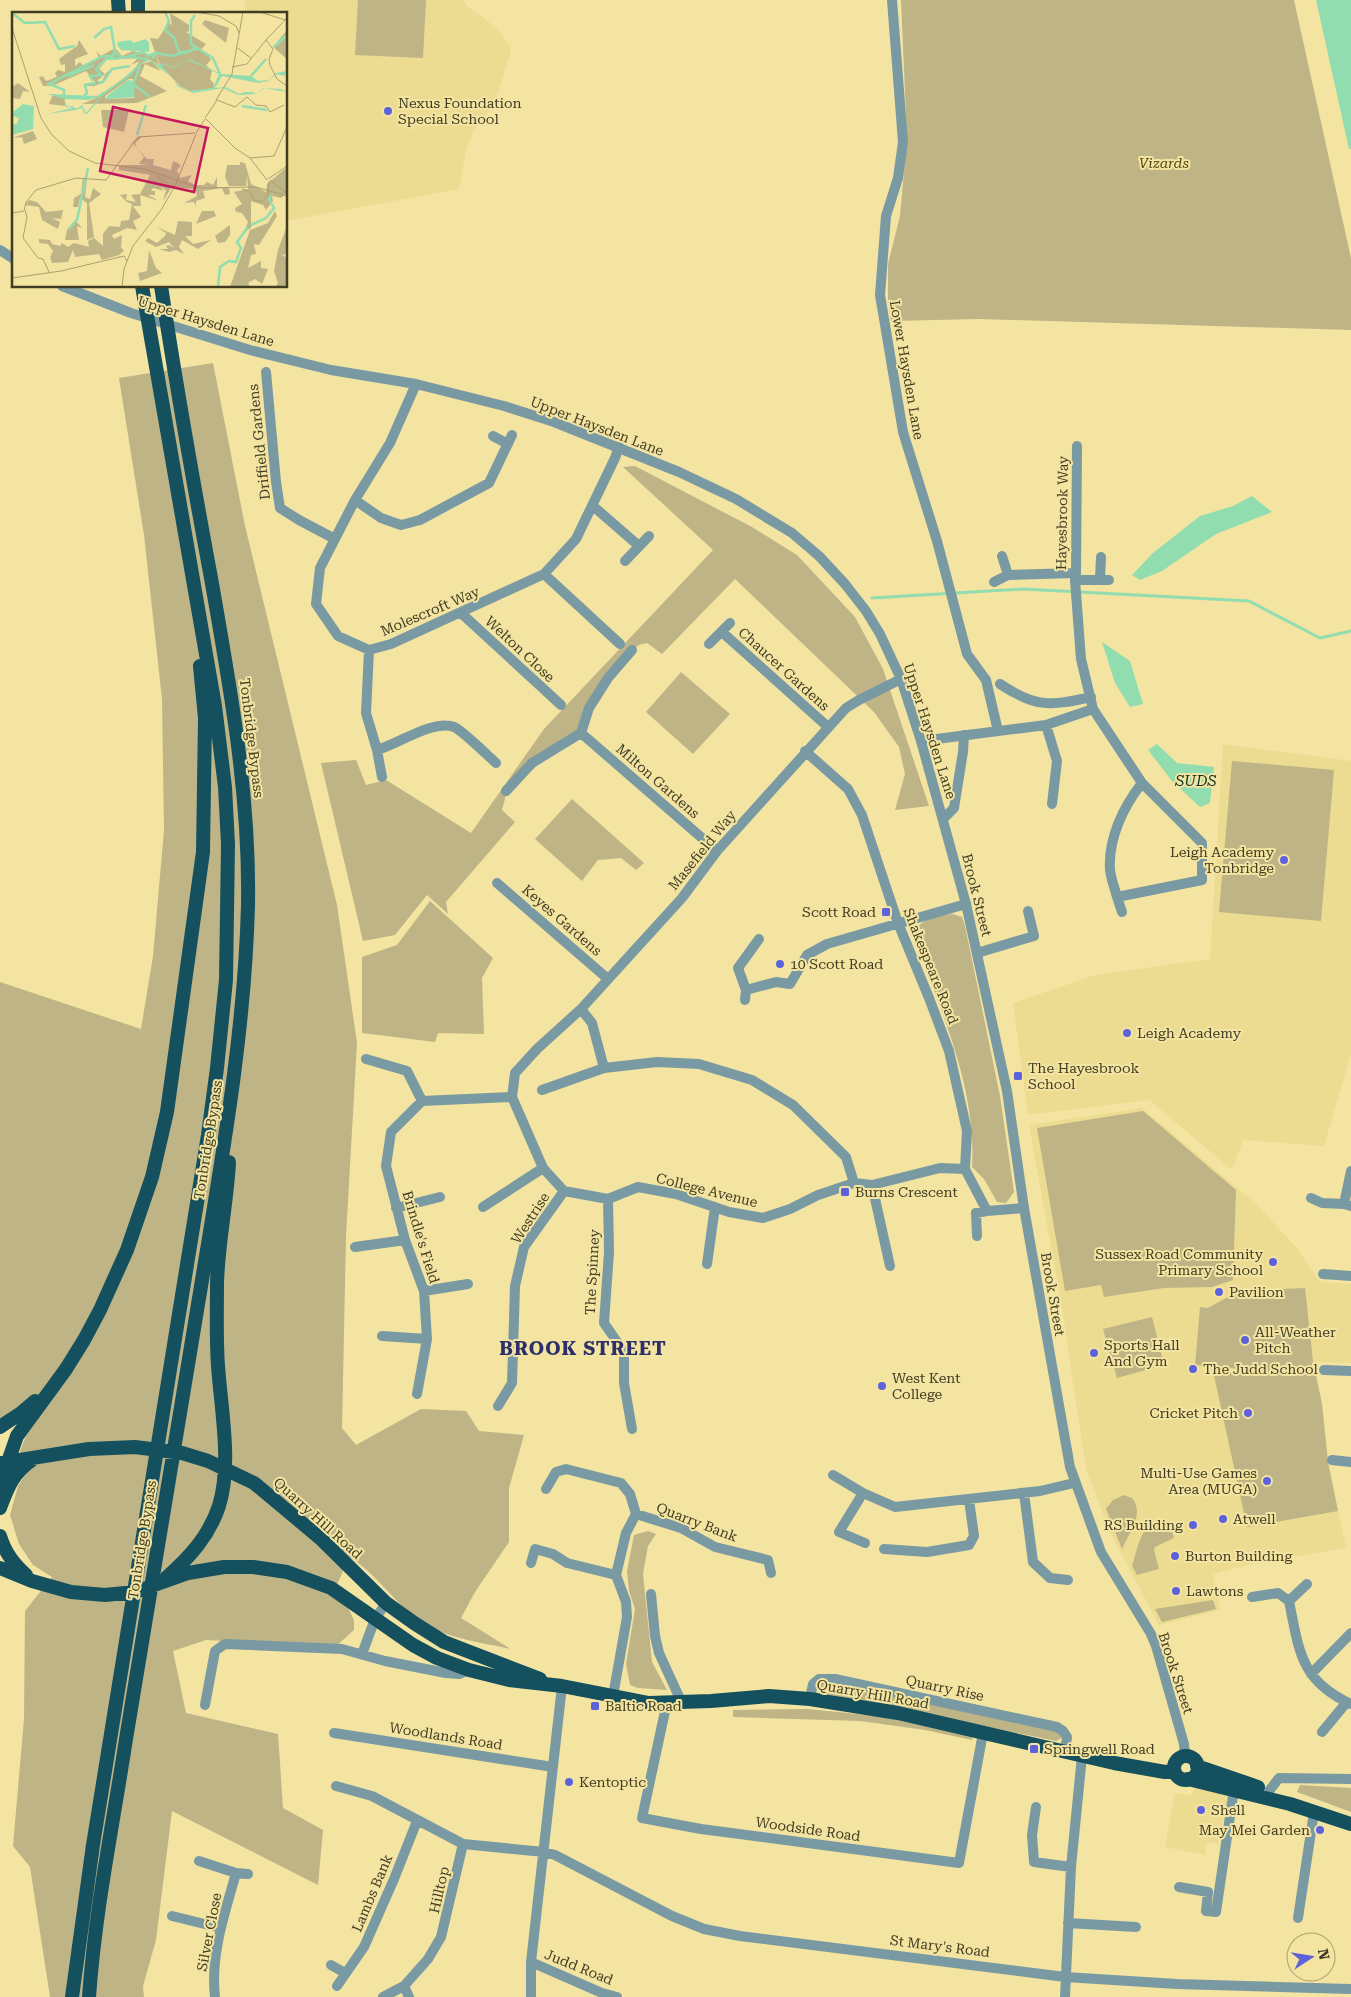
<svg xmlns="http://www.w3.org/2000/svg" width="1351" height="1997" font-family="'Roboto Serif',serif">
  <rect width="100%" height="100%" fill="#f3e4a2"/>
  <path fill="#ecdc91" d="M245,0h218l4,6 17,12 16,14 11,15v4l-17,54 -21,26 -7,19 -7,39 -173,32v-207h-41z
    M1223,744l128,17v292l-27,93 -81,-6 -11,30 -83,-70 -121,15 -15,-112 82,-28 115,-16z
    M1142,1108l113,95 41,44 24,35 31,2v79l-37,-1 8,42 6,58 18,86 -90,15 -43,11 7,36 -61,15 -49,-93 -24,-63 -24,-161 -33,-183z
    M1194,1788l34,7 -10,49 -11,-2 -2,13 -40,-8 10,-54 17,3z"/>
  <path fill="#beb486" d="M358,0h68l-3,58 -68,-3z
    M901,0h393l57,258v72l-372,-11 -88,2 -3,-22v-35l12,-48 7,-77z
    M213,363l32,163 92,379 20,138 -11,193 -4,192 14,17 65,-36 45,2 13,20 45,4 -15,53v54l-34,50 -14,26 50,31c-28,-6 -72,-12 -94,-30 -25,-19 -41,-46 -68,-62l-12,28 17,35v10l-19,17 -129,-7 -33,11 13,62 92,21 5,74 40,22 -5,55 -146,-74 -16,129 -13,46 1,11h-94l-20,-130 -17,-21 11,-127 1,-108 27,-34 -19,-12 -14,-21 -9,-29 8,-29 8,-12 -6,-23 6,-15 12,-17 -14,-14 -24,18v-441l141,47 12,-73 11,-126 -2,-131 -18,-164 -25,-157z
    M635,466l117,61 45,28 58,62 28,52 46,137 -34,4 10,-36 -6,-27 -25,-35 -139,-133 -73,75 -15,-11 -8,2 -7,5 -43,58 -13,24 -69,59 -5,19 13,12 -69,80 2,12 -21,-19 -32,40 -32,6 -42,-178 35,-3 10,25 20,-5 85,53 73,-104 169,-179 -90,-83z
    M681,672l49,42 -37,40 -47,-42z
    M1232,761l102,9 -13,151 -102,-9z
    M572,799l72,64 -8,7 -15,-12 -23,2 -16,21 -47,-42z
    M430,901l63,57 -11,20 2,56 -46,-1 -3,9 -73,-9v-76l35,-12z
    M953,914l9,3 3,9 35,170 14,96 -8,11 -9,-1 -13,-23 -12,-12c5,-80 -32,-157 -58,-231 5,-19 22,-20 39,-22z
    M1143,1111l93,79 -3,90 -21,7 -48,1 -60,9 -3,-12 -36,6 -28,-163z
    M1305,1288l8,73 9,43 6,58 10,49 -91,16 -34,-156 38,3 1,-4 -57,-5 5,-58 8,1 31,-17z
    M1152,1317l12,48 -47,13 -14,-49z
    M1124,1495l8,3c13,16 -3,35 -10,51l-16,-40 7,-9z
    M1158,1522l6,3 5,-3 5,16 -19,9 -1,3 5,19 -22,6 -5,-9c5,-14 8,-42 26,-44z
    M648,1531l8,3 -8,12 -5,28 9,88 15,28 -29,-2 -8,-3 -4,-21 9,-55 -6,-18 -2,-20 7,-36z
    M1213,1600l3,9 -54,13 -7,-13z
    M822,1683l65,11 169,36 6,8 -6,3 -183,-38 -53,-10 -2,-7z
    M808,1709l79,8 86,19 -1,4 -47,-10 -65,-9 -127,-4v-7z
    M1300,1785l51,3v24l-54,-20z"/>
  <path fill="#91ddb0" d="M1316,0h35v149h-2z
    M1252,496l20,16 -56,22 -54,37 -22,9 -8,-5 21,-22 47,-37 33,-10z
    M1102,642l28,19 13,43 -13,3 -15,-24z
    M1157,744l20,19 37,4 -4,36 -10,4 -28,-26 -24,-31z"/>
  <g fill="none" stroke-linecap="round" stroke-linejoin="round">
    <path stroke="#91ddb0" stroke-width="3" d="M872,598l151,-9 226,12 71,37 31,-7"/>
    <path stroke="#7a9aa3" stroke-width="10" d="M892,0l11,142 -5,36 -12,38 -6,79 23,137 34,109 30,113 19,26 12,51
      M266,372l10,110 4,26 19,12 36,19
      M416,384l-26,59 -35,57 -35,68 -4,36 22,32 31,14 22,-6 153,-70 32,-35 39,-81 4,-11
      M493,436l15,8
      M1077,446l-1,127 -1,7 6,79 12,50 49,74 60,60v37l-85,17c-2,-8 -6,-18 -7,-27 -2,-31 13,-63 32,-87
      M355,500l26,18 20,7 19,-5 69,-37 23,-48
      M593,506l46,40
      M1002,556l6,19
      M625,561l24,-25
      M544,574l76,70
      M1100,579l1,-22
      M1075,580h34
      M994,582l14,-7 68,-2
      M461,613l100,92
      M722,632l106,95
      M709,644l21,-21
      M369,650l-3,63 11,37 5,27
      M1000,684c36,24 51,22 91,13
      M1046,725l11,36 -5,43
      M581,733l136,118
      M921,741l125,-16 47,-16
      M377,750c21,-6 57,-31 77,-23 8,3 34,29 42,36
      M805,751l43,38 14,26 36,108 31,75 20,53 18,80 -2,38 22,42 37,-3
      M506,791l26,-28 49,-30 8,-25 19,-30 24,-28
      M943,819l11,-11 9,-56 1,-17
      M497,883l111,96
      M1117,897l5,15
      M759,939l-21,29 8,22 30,-8 14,2 17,-29 20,-11 139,-40
      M977,953l57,-17 -6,-25
      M745,1000l1,-10
      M581,1009l-44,40 -22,24 -3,24 31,71 21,23 44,8 30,-12 38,7 53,18 34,6 27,-9 28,-14 36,-12
      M366,1059l41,12 15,30
      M604,1068l-12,-45 -11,-14 101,-111 35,-47 129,-143 13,-8 42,-21
      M542,1090l62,-22 53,-6 42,2 53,16 41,25 53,52 8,26 18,2 68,-17 25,1
      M1351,1171l-7,33 7,2
      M872,1185l18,81
      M1311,1198l11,5 22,1
      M608,1199l1,53 -5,71 20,29v31l8,46
      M483,1207l60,-39
      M396,1208l44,-11
      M977,1236l-1,-23 11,-2
      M355,1247l50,-7
      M707,1264l8,-57
      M1323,1274l28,2
      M424,1291l44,-7
      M382,1336l45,3
      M1324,1370l27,1
      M417,1394l10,-55 -3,-48 -19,-51 -19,-74 5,-34 31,-31 90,-4
      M498,1406l14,-23 3,-97 9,-39 40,-56
      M1332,1460l19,2
      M833,1475l30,18 32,14 145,-16 34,-8
      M546,1489l10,-17 10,-3 55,14 9,11 6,20
      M863,1493l-24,39 26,11
      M1024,1493l9,69 17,16 18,2
      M884,1549l43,3 42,-7 5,-9 -5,-36
      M531,1563l4,-14 18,5 14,9 49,12
      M651,1594l4,42 4,17 22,48
      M1252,1597l26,-4 11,8c10,49 11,80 62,103
      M1289,1601l18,-17
      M362,1654l13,-35 11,-16
      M1311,1674l40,-41
      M613,1696l14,-79 -1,-15 -10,-27 10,-42 10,-19 45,14 34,19 53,13 3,13
      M810,1699l3,-15 6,-5h16l222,48 6,4 4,6 -2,14
      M667,1702l-25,116 59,11 258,34 24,-130
      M205,1705l10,-54 10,-7 117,5 43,12 61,12 13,1 10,-4
      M1322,1732l25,-30
      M334,1733l219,34
      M336,1786l36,10 91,48
      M1269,1791l10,-13 72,1
      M1036,1807l-4,28 2,27 37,5
      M199,1861l37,12c-11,40 -26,82 -21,124
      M236,1873l12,1
      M1179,1887l29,5 -2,19 10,1 18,-123
      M172,1916l49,12
      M1298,1918l16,-106
      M1068,1923l68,4
      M531,1962l71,31 15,4
      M331,1965l14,8
      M337,1986l27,-39 30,-68 23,-58
      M404,1986l5,11
      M383,1997l21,-11 24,-27 13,-22 22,-93 81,8 11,3 117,61 32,13 36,7 325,41 112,7 174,5
      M531,1997v-35l31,-276
      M1065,1997l6,-130 11,-111"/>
    <path stroke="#7a9aa3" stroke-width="10" d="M0,250l14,9
      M62,286l69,27 119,37 81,20 85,14 88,22 50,16 125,50 57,27 56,34 27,23 26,28 21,27 14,23 21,45 20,62 45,163 41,187 17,117 46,259 31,85 50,82 5,12 28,98 1,12"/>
    <path stroke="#15505e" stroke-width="14" d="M118,0l1,14
      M138,14v-14
      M0,1427l21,-14 14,-12
      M0,1463l89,-14 46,-2 47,6 26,8 46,22 66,55 66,65 28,20 30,19 96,37
      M0,1495l2,-16 15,-43 49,-67 18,-29 16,-30 27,-60 25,-73 15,-65 36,-260 2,-134 -5,-52
      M0,1508c8,-21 13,-35 32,-48
      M0,1536c5,17 14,28 26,39
      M0,1568l32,13 39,11 34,3 30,-3 53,-19 36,-6h29l34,5 44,16 82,57 24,13 32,12 40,10 53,6 87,17 62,-2 58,-5 41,3 88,14 216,50 51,9 9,-1
      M166,1578c24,-21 43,-42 53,-72 13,-42 2,-97 -1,-140 -2,-27 -1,-55 -1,-83 1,-40 10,-81 12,-121
      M1174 1768a12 12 0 1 1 24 0a12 12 0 1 1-24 0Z
      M1197,1766l61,21
      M1188,1779l102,25 61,20
      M72,1997l21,-152 115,-710 9,-67 9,-88 2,-136 -3,-57 -10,-81 -73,-420
      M89,1997c6,-86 24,-173 37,-258 26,-163 53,-326 81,-489 19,-115 38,-228 41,-345 2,-110 -18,-219 -37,-327 -18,-97 -35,-194 -50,-292"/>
  </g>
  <g fill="#5e62da" stroke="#f3e4a2" stroke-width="2">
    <circle cx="388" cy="111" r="5"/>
    <circle cx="1284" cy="860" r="5"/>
    <rect x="881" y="907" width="10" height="10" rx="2.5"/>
    <circle cx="780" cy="964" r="5"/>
    <circle cx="1127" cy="1033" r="5"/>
    <rect x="1013" y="1071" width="10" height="10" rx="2.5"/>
    <rect x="840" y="1187" width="10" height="10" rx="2.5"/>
    <circle cx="1273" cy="1262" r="5"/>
    <circle cx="1219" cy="1292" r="5"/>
    <circle cx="1245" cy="1340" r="5"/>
    <circle cx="1094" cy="1353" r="5"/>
    <circle cx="1193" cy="1369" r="5"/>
    <circle cx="882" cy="1386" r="5"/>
    <circle cx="1248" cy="1413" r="5"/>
    <circle cx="1267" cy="1481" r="5"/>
    <circle cx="1223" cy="1519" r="5"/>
    <circle cx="1193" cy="1525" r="5"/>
    <circle cx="1175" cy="1556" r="5"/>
    <circle cx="1176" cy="1591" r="5"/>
    <rect x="590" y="1701" width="10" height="10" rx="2.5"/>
    <rect x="1029" y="1744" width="10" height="10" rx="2.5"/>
    <circle cx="569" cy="1782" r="5"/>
    <circle cx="1201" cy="1810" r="5"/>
    <circle cx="1320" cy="1830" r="5"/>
  </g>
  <g text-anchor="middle" stroke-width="4" stroke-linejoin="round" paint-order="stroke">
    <g font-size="14" fill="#423d22" stroke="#f3e4a2" text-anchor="start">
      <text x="398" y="108">Nexus Foundation<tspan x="398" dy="16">Special School</tspan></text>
      <text x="1274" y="857" text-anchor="end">Leigh Academy<tspan x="1274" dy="16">Tonbridge</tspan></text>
      <text x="876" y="917" text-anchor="end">Scott Road</text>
      <text x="790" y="969">10 Scott Road</text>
      <text x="1137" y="1038">Leigh Academy</text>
      <text x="1028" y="1073">The Hayesbrook<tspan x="1028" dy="16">School</tspan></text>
      <text x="855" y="1197">Burns Crescent</text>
      <text x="1263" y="1259" text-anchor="end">Sussex Road Community<tspan x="1263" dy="16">Primary School</tspan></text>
      <text x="1229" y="1297">Pavilion</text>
      <text x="1255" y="1337">All-Weather<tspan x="1255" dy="16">Pitch</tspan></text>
      <text x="1104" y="1350">Sports Hall<tspan x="1104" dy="16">And Gym</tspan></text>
      <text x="1203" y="1374">The Judd School</text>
      <text x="892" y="1383">West Kent<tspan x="892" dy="16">College</tspan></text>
      <text x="1238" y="1418" text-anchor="end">Cricket Pitch</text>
      <text x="1257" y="1478" text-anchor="end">Multi-Use Games<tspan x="1257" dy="16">Area (MUGA)</tspan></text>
      <text x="1233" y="1524">Atwell</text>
      <text x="1183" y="1530" text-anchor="end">RS Building</text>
      <text x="1185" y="1561">Burton Building</text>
      <text x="1186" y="1596">Lawtons</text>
      <text x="605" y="1711">Baltic Road</text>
      <text x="1044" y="1754">Springwell Road</text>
      <text x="579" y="1787">Kentoptic</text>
      <text x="1211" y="1815">Shell</text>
      <text x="1310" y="1835" text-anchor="end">May Mei Garden</text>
    </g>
    <g font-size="14" font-style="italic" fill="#54480b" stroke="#f3e4a2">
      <text x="1164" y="168">Vizards</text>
    </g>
    <g font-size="14" fill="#423d22" stroke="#f3e4a2">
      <text transform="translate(206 321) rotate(17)" y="5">Upper Haysden Lane</text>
      <text transform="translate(907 370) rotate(80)" y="5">Lower Haysden Lane</text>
      <text transform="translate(597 426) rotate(21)" y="5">Upper Haysden Lane</text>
      <text transform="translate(259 442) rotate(-96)" y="5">Driffield Gardens</text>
      <text transform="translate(1062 513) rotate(-89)" y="5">Hayesbrook Way</text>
      <text transform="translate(430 611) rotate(-23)" y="5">Molescroft Way</text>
      <text transform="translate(520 649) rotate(43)" y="5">Welton Close</text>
      <text transform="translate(784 669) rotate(42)" y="5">Chaucer Gardens</text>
      <text transform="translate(930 731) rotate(72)" y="5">Upper Haysden Lane</text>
      <text transform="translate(252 738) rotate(83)" y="5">Tonbridge Bypass</text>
      <text transform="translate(658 781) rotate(41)" y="5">Milton Gardens</text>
      <text transform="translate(702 850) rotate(-51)" y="5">Masefield Way</text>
      <text transform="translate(977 895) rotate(76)" y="5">Brook Street</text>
      <text transform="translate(562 920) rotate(41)" y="5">Keyes Gardens</text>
      <text transform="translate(931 966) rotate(68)" y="5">Shakespeare Road</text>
      <text transform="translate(208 1140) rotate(-81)" y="5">Tonbridge Bypass</text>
      <text transform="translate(707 1190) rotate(14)" y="5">College Avenue</text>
      <text transform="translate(530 1218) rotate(-57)" y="5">Westrise</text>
      <text transform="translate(421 1237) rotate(73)" y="5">Brindle's Field</text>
      <text transform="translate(592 1272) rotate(-87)" y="5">The Spinney</text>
      <text transform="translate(1053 1294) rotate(80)" y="5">Brook Street</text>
      <text transform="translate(318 1518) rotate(42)" y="5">Quarry Hill Road</text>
      <text transform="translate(697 1522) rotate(21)" y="5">Quarry Bank</text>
      <text transform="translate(142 1540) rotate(-81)" y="5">Tonbridge Bypass</text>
      <text transform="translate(1176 1673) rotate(72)" y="5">Brook Street</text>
      <text transform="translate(945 1688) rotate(12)" y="5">Quarry Rise</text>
      <text transform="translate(873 1694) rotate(10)" y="5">Quarry Hill Road</text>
      <text transform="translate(446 1736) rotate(9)" y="5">Woodlands Road</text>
      <text transform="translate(808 1829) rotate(8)" y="5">Woodside Road</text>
      <text transform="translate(439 1890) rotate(-77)" y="5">Hilltop</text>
      <text transform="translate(372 1893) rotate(-67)" y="5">Lambs Bank</text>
      <text transform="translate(209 1932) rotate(-79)" y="5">Silver Close</text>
      <text transform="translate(940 1946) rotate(7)" y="5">St Mary's Road</text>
      <text transform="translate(579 1967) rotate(22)" y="5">Judd Road</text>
    </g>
    <g font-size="15" font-style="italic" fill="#113321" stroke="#f3e4a2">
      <text x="1196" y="786">SUDS</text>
    </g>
    <g font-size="19" font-weight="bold" letter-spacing="1" fill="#2c2f69" stroke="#f3e4a2">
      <text x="583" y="1355">BROOK STREET</text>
    </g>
  </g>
  <g transform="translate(12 12)">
    <rect width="275" height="275" fill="#f3e4a2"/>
    <path d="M158,1l19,12v6l-3,1 20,12 -4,5 -8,-2 -3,4 -13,4 22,-6 7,5 4,6 -5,5 6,6 -2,8 4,5 -1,4 -23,3 -10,-5 -20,-21 -10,-27 8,1 11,-17 3,4zM193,8l24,8 -3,15 -24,-19zM275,18v29l-14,-12zM67,28l9,14 -13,5v7l5,-4 4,5 15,-9 -3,-7 5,5 14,-8 7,8 11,-5 16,4 6,-3 4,13 -10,-6 -7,5 10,-3 9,10 -16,-7 -5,12 27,15 -30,12 -55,1 14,-6 36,-26 8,-11 -9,4 7,-7 -32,2 -7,9 6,5 -8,7h5l4,-8 6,-5 13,-2 3,1 -17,2 -8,14 -9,3h-8v5l-2,-7 12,-1 -10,-12 -34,15h-9l-4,-9 4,-1 3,5 11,-4 -2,-4 3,-3 7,2v-8l-4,1 -2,-6 18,-13zM117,67h4l1,19 -28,1 -1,-3zM6,71l12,9 -7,-1 -3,8 -8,-1v-11zM41,82l12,3v9l-16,-2zM89,98h28l-5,22 -21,-5zM21,119l4,8 -13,5 -2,-7 -10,1zM126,125h4l-7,6 2,5 10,11h7l-1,6 18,5 2,-9 5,2 3,3 -4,4 3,8 12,-3 -4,6 7,4h9l3,-3 6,3 4,-8v10h12l1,7 -5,1 -3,-7 -19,3 2,7 -9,3v5l-2,-4 -10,1 13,-7 -2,-7 -23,-2 -9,14 3,-11 -6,-3 4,4 -11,-3 -2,3h4v4h-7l11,6 -19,-6 1,11h-8l8,11 -8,4 4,9 -10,-2 -15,7 2,4 8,-4 -1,12 3,4 -5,4 -17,5 -3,-6 -24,3 -2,-7 -5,12 -16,1 -2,-6 3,-6 -5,-7 -9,-1v-4l11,1 2,4 8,2 2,-3 6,4 6,-4 15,4 -1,-6 6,-3 9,8v-12l6,-8 11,1 1,-6 8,-1 3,-16 -5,-2 -7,-7 7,-1 -1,6 10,2 -5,-7 9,-1 10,-19 -31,-5v-5h31l-11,-1 5,-7 -11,-14 -5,4zM228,150l5,1 6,21 15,8 1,-8 20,-17v26l-6,5 -9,-2 1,5 -7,9 -3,-5 -12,-4v27l-7,4 4,-10 -6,-9 -6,-1 -1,-4 7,-4 -8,-12 14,-3 -1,-14 -1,11h-17l-4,-9 2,-12h13zM71,166h4l-2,19 5,2 3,-11 8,6 -12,9 5,34 -7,3v-37l-7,-5 -2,9h-5l1,-9 7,-4zM17,188l8,2 9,10 17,-2 -2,9 -9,-1 8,4 -2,7 -16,-9 -3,-13 -14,-2zM190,199h12l2,5 -20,8zM263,199l2,5 -18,29 -5,-1 2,10 -5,1 -3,13 13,-7v7l7,1 -6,15 -7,-5 -7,4 2,4h-20l20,-57 18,-7zM63,208l7,8 -5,-2 2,14h-14l2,-10zM166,209l14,1v14h-7l8,8 18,-4 -13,9 -16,-9 -3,7 5,7 -8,-4 -7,2 -10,-3h9l-2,-3 3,-1 5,3 -5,-6 -13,5 -11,-6 3,-3 9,5 8,-7 1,-3 -9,-6 18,8zM218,213v10l-5,7 -7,1 -3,-7zM275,214v23l-2,6 -4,-1 6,4v29h-12l3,-4 -4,-12 4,-21zM137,238l7,18 6,5 -22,8 -2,-8 9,-2z" fill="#beb486" fill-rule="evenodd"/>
    <path d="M133,27l4,3v10l-28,-2 -4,-5 1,-3 12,-2 4,3zM137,47l9,6 8,-2 5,5 18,-9 32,15 30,2 7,5 11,-1 7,-7 11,-2 -3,5 -7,-2 -9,7 -10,2 -36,-7 -7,12 11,-1 13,7 6,-2h7l4,2 7,-6 18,1 6,3 -23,-4 -8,6 -18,1 -15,-7 -30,5 -16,-7 -4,-8 -24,-18 -8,4 -12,13 -25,17 -17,20 -3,-1 -2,-5 -6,2 -30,4 27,-6 -7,-1 -2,-7 4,7 4,-1 5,3 5,-4 4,8 15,-17 -13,4 -24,-1 -17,-5 50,2 22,-14 24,-21zM176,48l31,14 -6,14 -23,3 -12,-6 -16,-19 4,-2 5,5zM116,68l5,1 2,16 -29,2 1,-3zM11,92l11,2 -1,23 -21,6v-11h5l2,-6 -6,-2v-4z" fill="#91ddb0" fill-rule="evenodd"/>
    <path fill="none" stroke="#91ddb0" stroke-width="2.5" d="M153,0l4,9 -4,9 9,8 5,14 8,1M0,1l13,10 20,-1 14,27 16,-3M183,3l-4,6v23l22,14 7,16M82,26l10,-9 7,-2 4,25M262,35l13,-12M118,45l18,2M140,47l3,-6 17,3 27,-8M128,54l-7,18 17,13M56,64l26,-11M239,64l15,-17M81,69l-3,-5 11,-1 -5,-6 10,-10 15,-1M85,71l6,-1 9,-13 18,-3M38,72l14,6v8M35,73l56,-29h10l1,-4 9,6 20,-6 5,4 7,-3M72,84l3,-3 -2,-8 11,-2M230,94l25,4M125,123l9,-30M239,213l15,-7 8,-10 -5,-9 2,-4M57,217l8,-9 11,-52M206,275l2,-20 9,-6 7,1 5,-14 -4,-6 11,-15"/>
    <path fill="none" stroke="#aca16f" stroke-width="1" d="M184,0l23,4 17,10 3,7M248,0l25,8M275,6l-21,22 7,9 -4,10 1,6 7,14 10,7M0,16l29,90 11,17 17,16 26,12 50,6 54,19 57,-1 31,9M224,35l15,11M220,55l15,-3 19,-24M204,88l16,-26 11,-62M205,88l18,7 12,-10 9,8 10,1 4,6 14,-7M193,106l12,-18M194,107l29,29 15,10 17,22M184,121l9,-14M238,146l24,-2 13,-29M144,163l14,11h5M256,167l19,-13M258,168l16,13M230,177l7,2 5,9 8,2 6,-7 1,-14M13,198l2,7 -4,21 15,20 5,1 6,13M0,201l12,-2 2,-9 10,-12 40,-12 30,2 32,-43 57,-4M0,266l49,-7 63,-15 3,5M110,275l2,-18 9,-23 28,-36 14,-24 21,-52"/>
    <path fill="#c2185b" fill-opacity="0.15" stroke="#c2185b" stroke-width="2.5" d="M101,95l95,21 -14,64 -94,-21z"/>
    <rect width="275" height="275" fill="none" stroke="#423d22" stroke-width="2.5"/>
  </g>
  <g transform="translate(1311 1957) rotate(78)"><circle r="24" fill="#f3e4a2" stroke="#aca16f"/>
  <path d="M0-4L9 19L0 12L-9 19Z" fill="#5e62da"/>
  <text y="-8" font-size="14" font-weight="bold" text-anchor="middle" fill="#423d22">N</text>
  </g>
</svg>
